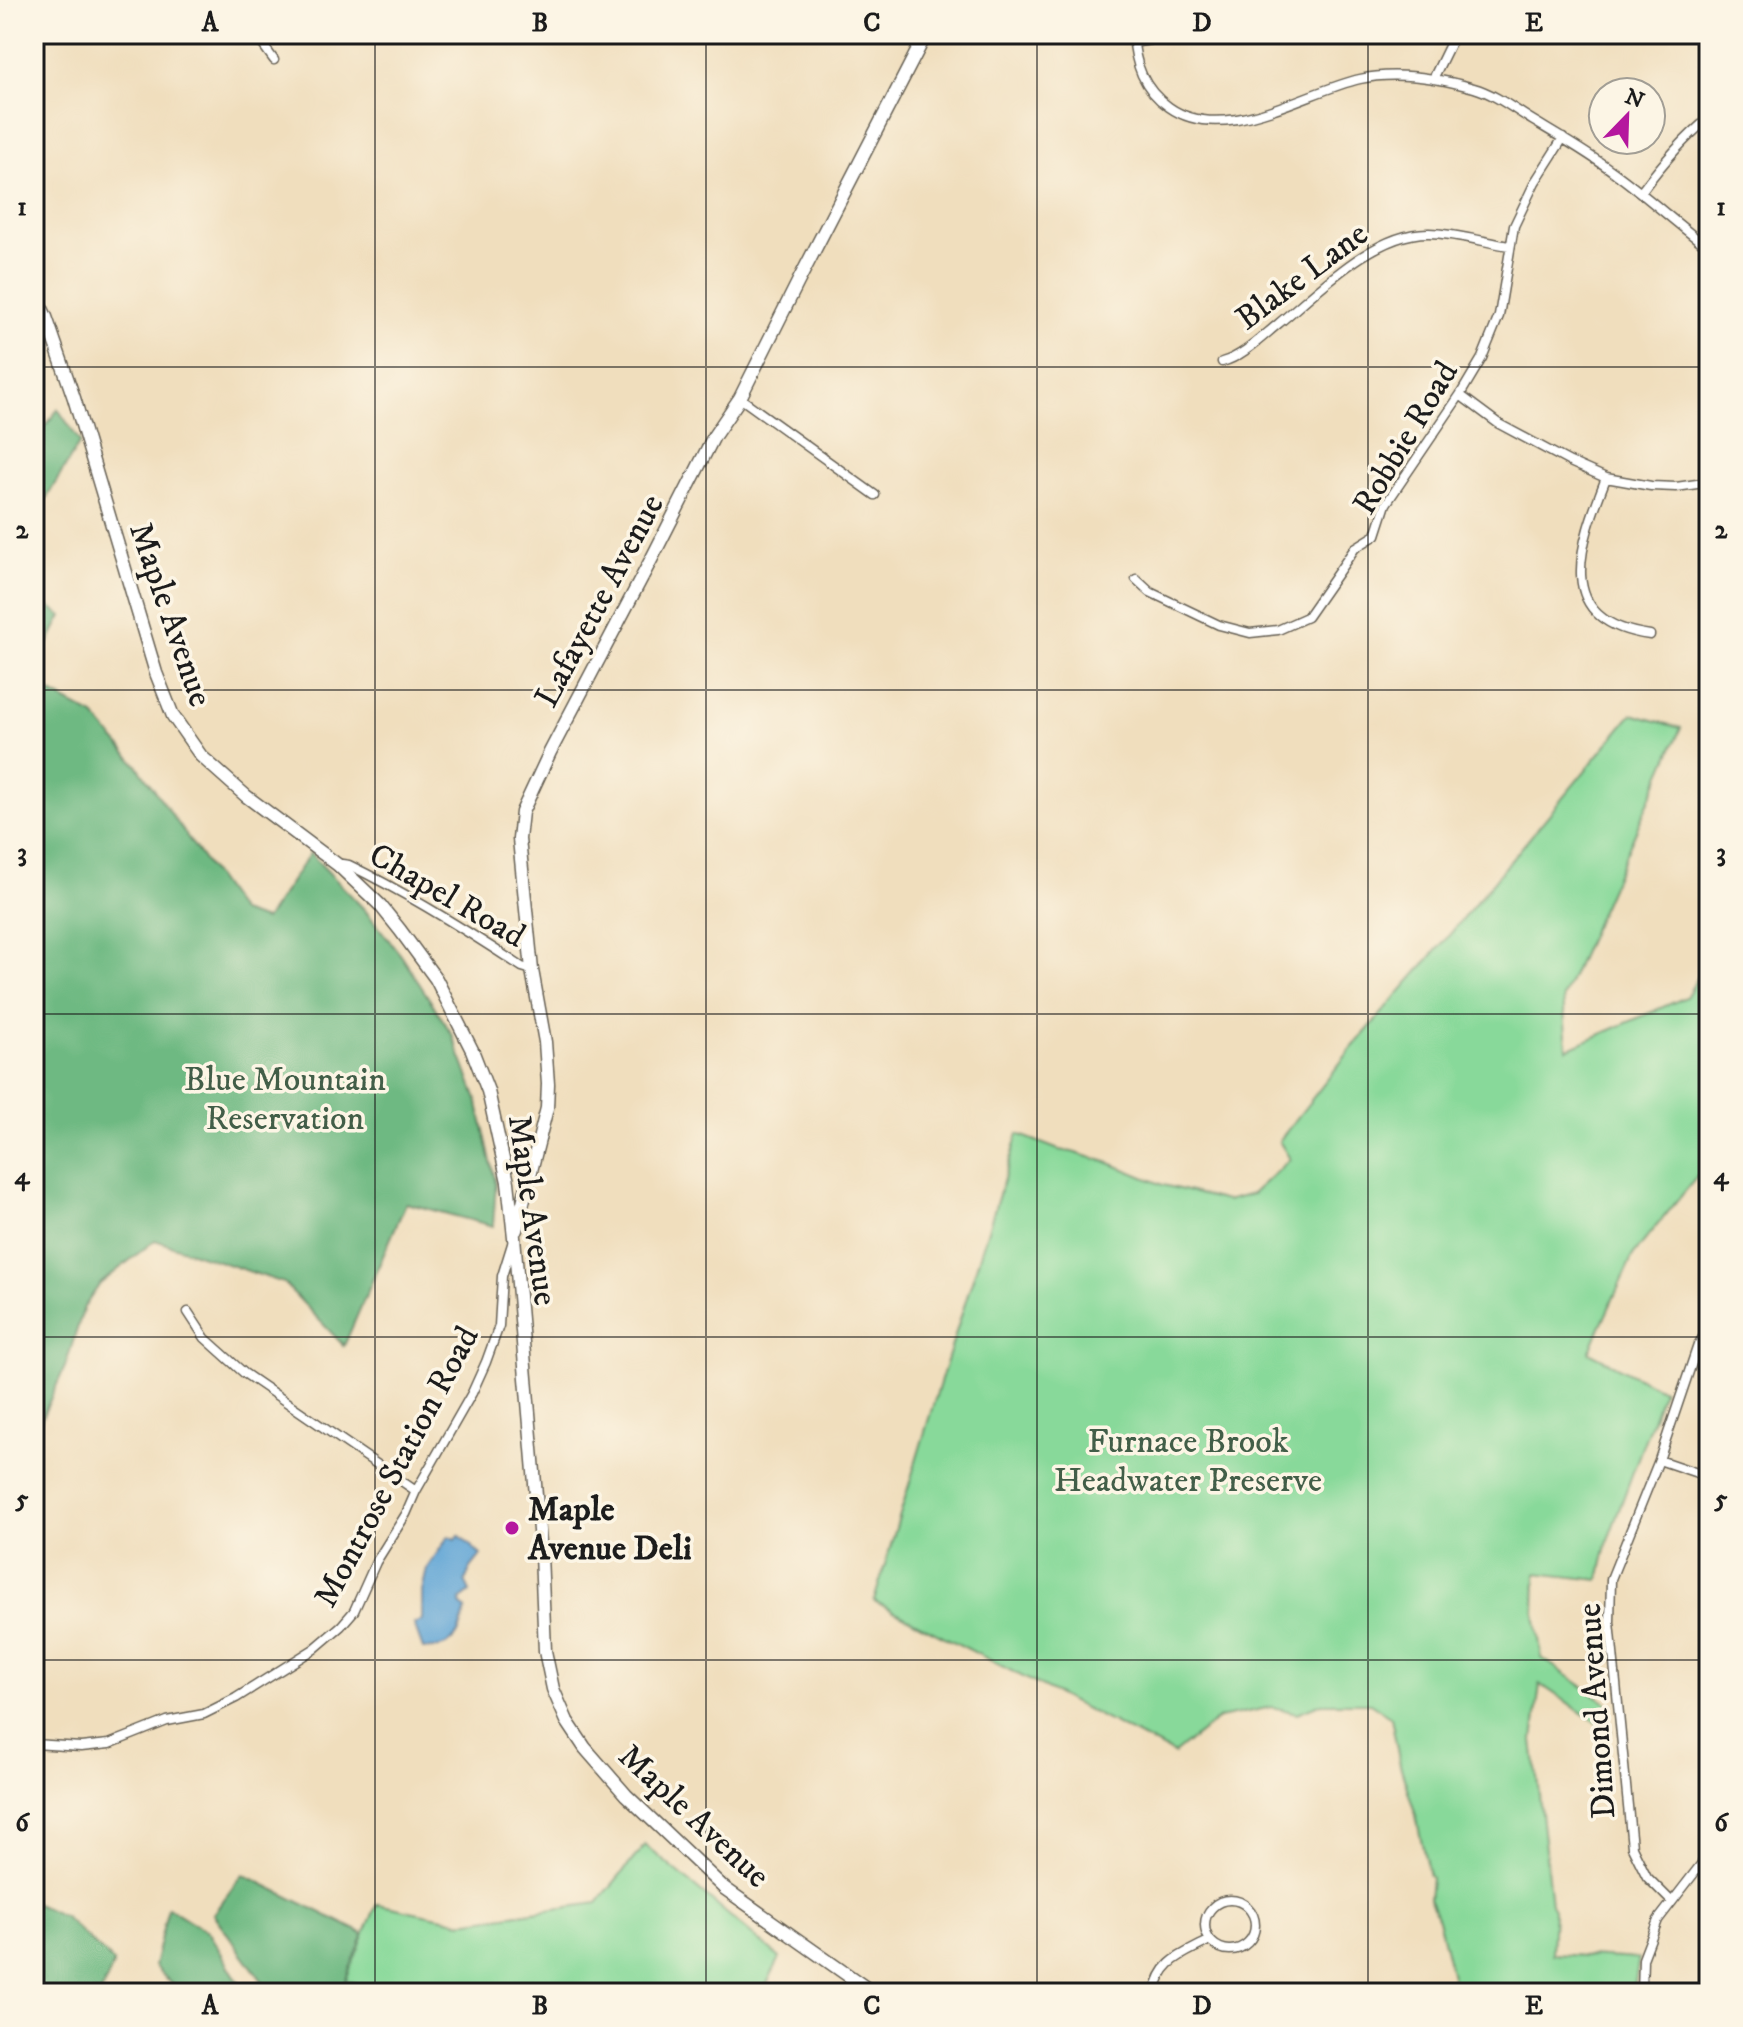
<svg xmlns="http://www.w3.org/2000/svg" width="1743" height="2027" font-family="'IM FELL DW Pica',serif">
  <rect width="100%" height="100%" fill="#fcf5e5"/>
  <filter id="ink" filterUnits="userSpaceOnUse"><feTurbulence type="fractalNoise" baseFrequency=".0125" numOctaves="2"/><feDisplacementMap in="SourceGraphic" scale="16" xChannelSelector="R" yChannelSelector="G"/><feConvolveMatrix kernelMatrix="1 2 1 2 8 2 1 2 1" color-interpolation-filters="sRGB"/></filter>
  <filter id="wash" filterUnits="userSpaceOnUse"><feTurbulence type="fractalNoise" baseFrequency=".006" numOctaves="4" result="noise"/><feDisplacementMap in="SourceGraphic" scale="32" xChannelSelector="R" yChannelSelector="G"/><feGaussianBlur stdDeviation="1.8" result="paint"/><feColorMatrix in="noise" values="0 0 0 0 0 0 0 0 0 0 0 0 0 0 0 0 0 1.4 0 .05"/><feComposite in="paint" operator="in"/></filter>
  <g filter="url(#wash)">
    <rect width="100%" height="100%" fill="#f0debd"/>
    <path fill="#88d99a" stroke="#527a5b" stroke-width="2" d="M1632,714l49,14 -118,269 4,52 119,-52 14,-23 9,3v185l-76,93 -44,97 74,38 -55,150 -9,40 -63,-7 -1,41 7,44 65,45 4,29 -71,-48 -7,56 18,164 3,5 -2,45 87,5 -6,34h-177l-18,-74 -9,-20 2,-21 -2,-2 -13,-60 -16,-51 -9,-48 -21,-14h-48l-25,10 -25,-6 -53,11 -45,36 -300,-153 56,-186 88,-281 41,16 13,2 38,11 53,22 63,16 26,-7 38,-35 -11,-18 73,-93 94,-109z
      M645,1845l135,113 -18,35h-371l-46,-12 32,-77 85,18 135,-19z"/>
    <path fill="#6eb982" stroke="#456a4f" stroke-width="2" d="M58,409l22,33 -46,77v-77z
      M34,595l28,21 -28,54z
      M34,684l60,32 43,49 103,147 25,8 45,-67 54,56 37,46 51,79 25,65 19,85 -3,42 -87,-23 -62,143 -60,-63 -129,-43 -55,44 -16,23 -19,60 -31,68z
      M243,1874l121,60 -19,47 46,12h-120l-58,-79z
      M34,1903l31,14 49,46 -13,30h-67z
      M168,1907l41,26 36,60h-64l-27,-27z"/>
    <path fill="#61a5d6" stroke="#3e6079" stroke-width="2" d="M459,1535l22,20 -11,14 -5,12 5,11 -9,7 -1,5 6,5c-7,28 -12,40 -43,40l-9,-25 8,-4v-29l5,-23 22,-32 7,3z"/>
  </g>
  <g filter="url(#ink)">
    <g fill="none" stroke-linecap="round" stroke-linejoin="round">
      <defs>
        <path id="street" d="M255,34l19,26
          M1133,34c2,30 10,55 36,73 55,39 134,-15 191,-28 36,-8 78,-1 114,9 21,6 40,21 58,32 30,18 60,35 87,56 31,23 59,49 90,72
          M1133,43l17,-3 20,-6
          M1433,79l22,-45
          M1641,192c20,-27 41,-52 68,-74
          M1222,362c20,-5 40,-25 56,-38 40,-33 97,-92 151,-91 24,0 56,9 80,13
          M1460,395l39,29 71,38 36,16 45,8 25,1 21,-3 12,-4
          M740,398l135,97
          M1606,478c-26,67 -55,143 44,157
          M1136,579l14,13 69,33 31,8 28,-3 29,-13 48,-69 21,-13 10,-31 74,-109 22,-37 17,-42 15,-90 21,-44 28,-44
          M338,865l4,-1 7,1c60,29 117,65 173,102l10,3
          M188,1312l17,26 39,35 172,118
          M1659,1460l50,17
          M34,1744l47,3 28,-3 58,-23 37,-7 32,-16 78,-49 27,-23 13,-15 22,-49 30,-48 10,-23 56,-98 14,-31 13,-36 3,-50 10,-32
          M1205 1925a25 25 0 1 1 50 0a25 25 0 1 1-50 0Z
          M1672,1902l-25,-25 -15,-30 -22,-225 1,-43 48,-119 39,-115 11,-17
          M1155,1993c6,-34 28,-38 55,-53
          M1642,1993l1,-34 15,-39 51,-66"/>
        <path id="secondary" d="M34,292l12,25 28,81 82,275 17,43 28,40 45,40 92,69 42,40 20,25 36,49 36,71 16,41 20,91 6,55 27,317 4,97 8,38 14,32 18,27 41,47 98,93 149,105
          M516,1230l31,-122 1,-24 -3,-42 -13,-72 -13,-131 3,-27 28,-60 102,-194 62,-122 26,-38 58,-116 128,-248"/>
      </defs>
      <use href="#street" stroke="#666054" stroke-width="11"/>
      <use href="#secondary" stroke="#666054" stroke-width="15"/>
      <use href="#street" stroke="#fff" stroke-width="8"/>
      <use href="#secondary" stroke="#fff" stroke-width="12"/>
    </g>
  </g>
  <path fill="none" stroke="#1c1c1c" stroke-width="2" stroke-opacity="0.55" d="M375,34v1959M706,34v1959M1037,34v1959M1368,34v1959M34,367h1675M34,690h1675M34,1014h1675M34,1337h1675M34,1660h1675"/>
  <circle fill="#b5179e" stroke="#fcf5e5" stroke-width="3" cx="512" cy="1528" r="8"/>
  <g text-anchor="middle" stroke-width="7" stroke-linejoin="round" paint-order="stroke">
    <g font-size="34" fill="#1c1c1c" stroke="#fcf5e5">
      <text transform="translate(1301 275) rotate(-37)" y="12">Blake Lane</text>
      <text transform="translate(1404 437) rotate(-59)" y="12">Robbie Road</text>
      <text transform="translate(598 600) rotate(-62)" y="12">Lafayette Avenue</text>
      <text transform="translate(172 614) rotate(71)" y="12">Maple Avenue</text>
      <text transform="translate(448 894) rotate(30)" y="12">Chapel Road</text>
      <text transform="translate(534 1210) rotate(82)" y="12">Maple Avenue</text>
      <text transform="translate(395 1466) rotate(-62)" y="12">Montrose Station Road</text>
      <text transform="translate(1595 1711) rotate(-94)" y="12">Dimond Avenue</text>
      <text transform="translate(695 1815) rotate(43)" y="12">Maple Avenue</text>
    </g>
    <g font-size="34" fill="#425e48" stroke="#fcf5e5">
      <text x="285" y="1090">Blue Mountain<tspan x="285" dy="39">Reservation</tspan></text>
      <text x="1188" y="1452">Furnace Brook<tspan x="1188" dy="39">Headwater Preserve</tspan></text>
    </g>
    <g font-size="34" font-weight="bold" fill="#1c1c1c" stroke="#fcf5e5" text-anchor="start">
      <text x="528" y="1520">Maple<tspan x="528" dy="39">Avenue Deli</tspan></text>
    </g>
  </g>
  <rect width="1743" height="2027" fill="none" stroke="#fcf5e5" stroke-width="88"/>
  <g transform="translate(1627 116) rotate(23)"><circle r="38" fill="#fcf5e5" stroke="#a29e95" stroke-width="2"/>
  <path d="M0-6L14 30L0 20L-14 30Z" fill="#b5179e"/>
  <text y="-12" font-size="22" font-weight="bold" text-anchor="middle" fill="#1c1c1c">N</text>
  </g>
  <rect x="44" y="44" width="1655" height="1939" fill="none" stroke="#1c1c1c" stroke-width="3"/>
  <g font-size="26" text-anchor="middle" font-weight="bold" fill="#1c1c1c">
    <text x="210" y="31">A</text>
    <text x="540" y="31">B</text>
    <text x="872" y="31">C</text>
    <text x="1202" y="31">D</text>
    <text x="1534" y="31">E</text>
    <text x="22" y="215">1</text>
    <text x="1721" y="215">1</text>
    <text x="22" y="538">2</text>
    <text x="1721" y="538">2</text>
    <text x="22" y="861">3</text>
    <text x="1721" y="861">3</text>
    <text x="22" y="1184">4</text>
    <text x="1721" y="1184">4</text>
    <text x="22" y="1507">5</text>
    <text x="1721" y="1507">5</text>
    <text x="22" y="1831">6</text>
    <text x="1721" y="1831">6</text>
    <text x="210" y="2014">A</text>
    <text x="540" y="2014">B</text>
    <text x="872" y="2014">C</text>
    <text x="1202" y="2014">D</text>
    <text x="1534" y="2014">E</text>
  </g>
</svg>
